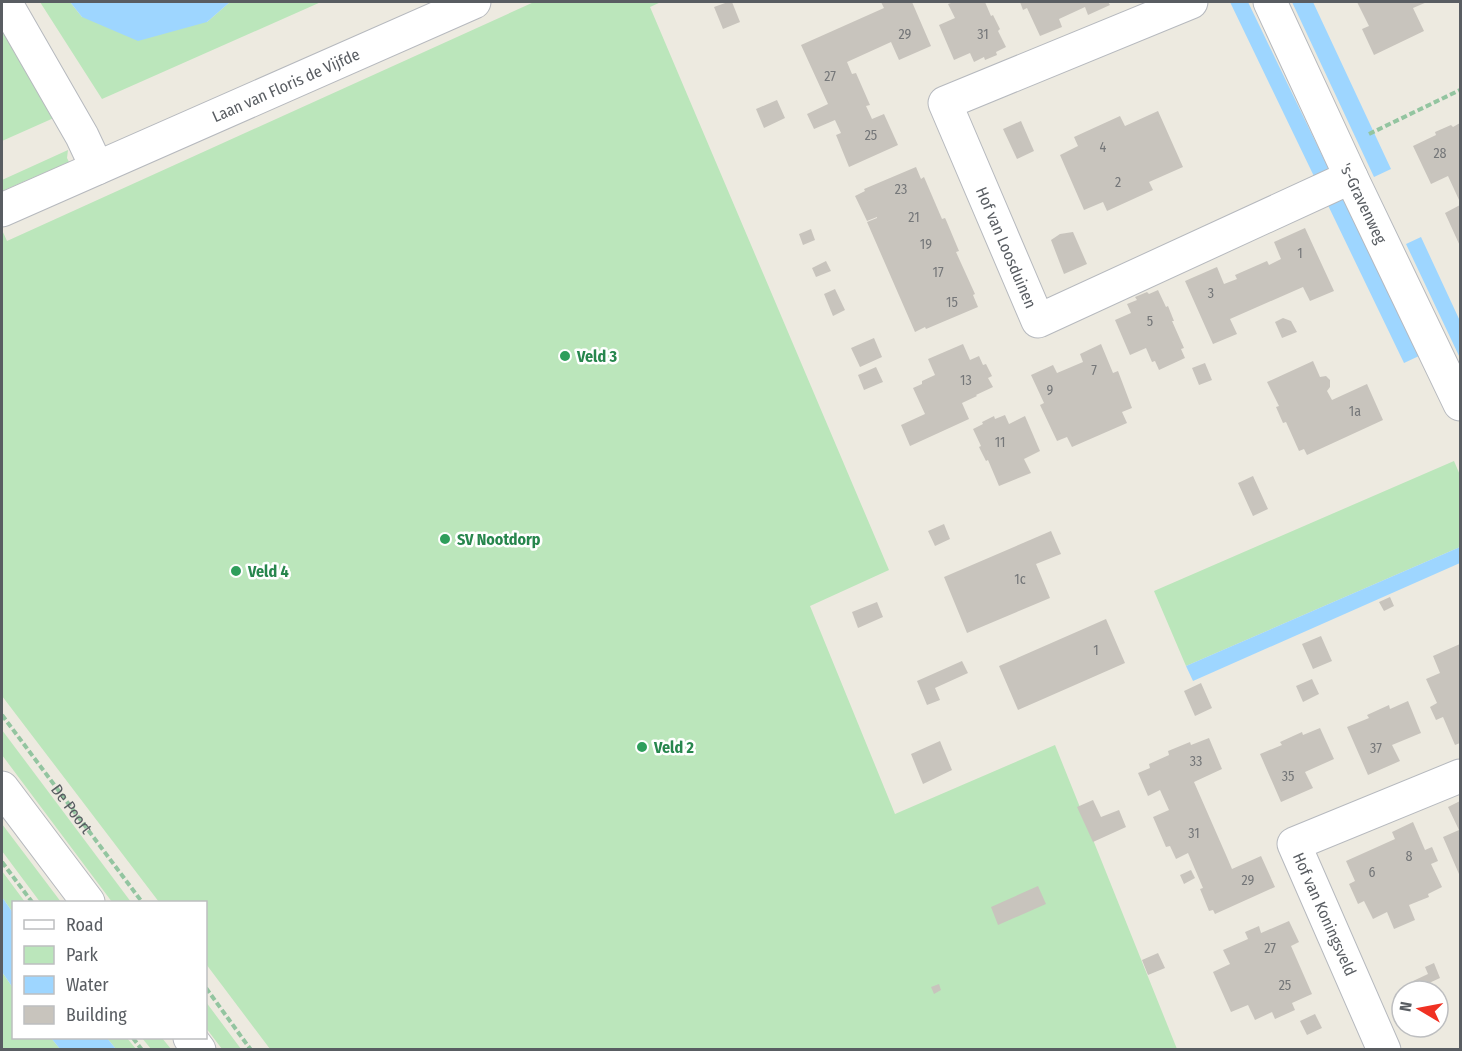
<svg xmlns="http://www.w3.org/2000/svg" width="1462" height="1051" font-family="'Fira Sans Condensed',sans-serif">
  <rect width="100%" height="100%" fill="#edeae0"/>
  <path fill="#bbe6bb" d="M40,2h30l12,15 125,5 23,-20h91l-219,97z
    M534,2h127l-11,5 239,563 -79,36 85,208 160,-69 122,304h-907l-64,-85v-62h-47l-157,-206v-466l5,11z
    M2,27l54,90 -54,24z
    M68,150l-1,8 2,4 -67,29v-11z
    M1454,461l6,14v72l-274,119 -32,-75z
    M2,730l129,172h-19l-110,-147z
    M2,824l59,78h-21l-38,-51z
    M2,871l23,31h-11l-1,11 -11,-16z
    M2,972l11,16 1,50h37l9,11h-58z
    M206,1002l35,47h-19l-16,-21z
    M107,1038h20l9,11h-20z
    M142,1038h20l9,11h-20z"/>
  <path fill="#9ed6ff" d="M70,2h160l-23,20 -69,19 -56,-24z
    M1230,2h18l171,354 -15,7z
    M1292,2h21l78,167 -17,8z
    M1421,237l39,84v37l-54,-114z
    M1460,547v16l-267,118 -7,-15z
    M2,897l11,16v75l-11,-16z
    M51,1038h56l9,11h-56z"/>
  <path fill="#c8c4bd" d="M728,2h4l8,20 -17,7 -9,-22z
    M881,2h31l19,44 -32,14 -8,-18 -44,20 5,12 4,-1 14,32 -4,1 6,13 12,-5 14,31 -49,22 -13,-32 5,-2 -6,-13 -21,9 -7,-15 21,-10 -27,-59 83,-37z
    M954,2h31l6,14 2,-1 7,14 -2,2 8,16 -10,5 1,3 -12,5 -1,-3 -10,5 -4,-9 -16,7 -15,-35 16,-7 -7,-14z
    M1020,2h88l2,3 -22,10 -3,-8 -26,12 3,8 -22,9 -13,-28 -4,2z
    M1357,2h70l-14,6 11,23 -50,24 -12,-26 7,-3z
    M777,100l8,18 -21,10 -8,-19z
    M1158,111l25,56 -34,15 4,8 -46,21 -4,-9 -19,8 -24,-55 18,-9 -4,-9 46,-21 5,10z
    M1021,121l13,30 -17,8 -14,-30z
    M1460,123v79l-12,-26 -17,8 -18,-38 23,-11 -1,-3 16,-7 2,2z
    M916,167l5,12 3,-2 18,42 3,-1 1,2 13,31 -3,1 19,42 -2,1 5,12 -52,22 -1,-2 -10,5 -48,-110 10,-4v-1l-10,4 -12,-25 10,-5 -1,-2z
    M1460,205v41l-15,-33z
    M1305,228l29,63 -24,10 -7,-14 -73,32 7,15 -24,10 -28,-63 32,-14 7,17 13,-5 -2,-4 32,-14 2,4 12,-6 -7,-17z
    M811,229l4,11 -12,5 -4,-11z
    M1073,232l14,32 -23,10 -13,-34 9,-6z
    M826,261l5,10 -15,6 -4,-9z
    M835,289l10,21 -12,6 -9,-22z
    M1158,290l8,17 2,-1 6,15h-2l12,27 -3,1 4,9 -26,12 -4,-9 -3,1 -6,-14 -16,7 -15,-35 16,-7 -4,-9 10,-4 -2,-3 12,-5 2,2z
    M1283,318l8,3 6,11 -15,6 -7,-16z
    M874,338l8,19 -22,10 -9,-19z
    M963,344l7,16 9,-4 4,9 3,-1 6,12 -4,2 5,9 -17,8 1,1 -15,7 7,16 -59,27 -9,-21 24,-11 -12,-26 9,-4v-3l13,-6 -7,-16z
    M1101,344l12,29 5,-2 14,37 -10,4 5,11 -55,24 -5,-10 -10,4 -17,-36 4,-2 -13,-28 22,-10 4,8 26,-11 -3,-8z
    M1313,361l7,16 6,-1 4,4v7l-3,4 5,9 35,-16 16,36 -76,35 -3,-6 -5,2 -13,-29 -3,1 -7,-16 3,-1 -12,-24z
    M1205,363l7,17 -13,5 -7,-17z
    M876,367l7,15 -19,8 -6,-15z
    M1005,415l4,9 16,-8 15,35 -16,8 7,14 -32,13 -11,-26 -2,1 -7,-14 2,-1 -8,-17 10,-5 -1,-2 12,-6 1,3z
    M1253,476l15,33 -15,7 -15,-33z
    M944,524l6,15 -15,7 -7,-15z
    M1051,531l10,23 -25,10 14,34 -83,35 -23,-56z
    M1390,597l4,9 -10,5 -5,-9z
    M877,602l6,15 -25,11 -6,-16z
    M1106,619l19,44 -107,47 -19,-44z
    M1321,636l11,25 -19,8 -11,-25z
    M1460,644v99l-5,2 -12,-28 -7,3 -6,-13 7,-4 -11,-24 14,-6 -7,-17z
    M962,661l6,12 -33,15 5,12 -13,5 -10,-24z
    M1312,679l7,15 -16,8 -7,-16z
    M1201,683l11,25 -17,8 -11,-25z
    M1408,701l13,32 -29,12 8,16 -32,14 -21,-48 22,-9 -2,-3 22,-10 1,4z
    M1320,728l14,31 -29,13 8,16 -32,14 -21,-48 22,-9 -2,-3 22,-10 1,3z
    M1209,738l13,31 -28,13 32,73 6,14 29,-13 14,31 -60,27 -2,-4 -4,1 -9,-22 3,-1 -15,-35 -12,6 -6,-13 -4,1 -13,-30 16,-7 -9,-20 -12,6 -10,-23 12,-5 -1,-4 20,-9 -1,-4 22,-9 1,3z
    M940,741l12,29 -29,14 -12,-30z
    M1093,800l8,17 18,-7 7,17 -33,15 -16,-35z
    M1460,801v72l-1,1 -16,-37 16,-7 -11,-23z
    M1413,822l12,28 7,-3 6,14 -7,3 11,23 -14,7 1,3 -20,8 6,15 -21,9 -7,-17 -14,7 -9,-18 -6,3 -9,-20 6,-3 -9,-20 49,-22 -3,-7z
    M1191,870l4,8 -11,6 -4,-9z
    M1038,886l8,18 -48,21 -7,-18z
    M1289,921l10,21 -8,4 21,48 -20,9 3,7 -20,9 -3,-7 -17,8 -7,-15 -17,7 -18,-40 17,-8 -7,-14 25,-11 -3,-7 14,-6 2,7z
    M1158,953l7,15 -17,7 -6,-15z
    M1434,963l6,15 -24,11 -3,-8 15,-7 -3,-7z
    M939,984l2,6 -7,4 -3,-7z
    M1315,1014l7,14 -15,7 -7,-14z"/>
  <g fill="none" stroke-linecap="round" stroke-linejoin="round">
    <defs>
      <g id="minor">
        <path d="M5,2l77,134 15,32"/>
        <path id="s2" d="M1191,2l-246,101 93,218 313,-144"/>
        <path id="s3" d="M1270,2l81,175 109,227"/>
        <path id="s4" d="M2,210l472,-208"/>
        <path d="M2,788l86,114"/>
        <path d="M190,1038l9,12"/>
        <path d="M1384,1050l-90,-206 166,-68"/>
      </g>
    </defs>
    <use href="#minor" stroke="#b6b9be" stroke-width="35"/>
    <g stroke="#93c5a0" stroke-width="4" stroke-dasharray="6 3" stroke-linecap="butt">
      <path d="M1369,134l91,-44"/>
      <path id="s1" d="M2,715l140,187"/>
      <path d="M2,862l30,40"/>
      <path d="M206,988l45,62"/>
      <path d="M133,1038l9,12"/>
    </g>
    <use href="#minor" stroke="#fff" stroke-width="33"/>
  </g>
  <g fill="#2e9e5b" stroke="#fff" stroke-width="2">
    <circle cx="565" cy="356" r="6"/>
    <circle cx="445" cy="539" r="6"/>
    <circle cx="236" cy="571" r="6"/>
    <circle cx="642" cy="747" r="6"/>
  </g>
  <g text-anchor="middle" stroke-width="5" stroke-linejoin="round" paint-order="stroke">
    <g font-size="14" fill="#757779">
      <text x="905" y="39">29</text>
      <text x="983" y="39">31</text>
      <text x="830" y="81">27</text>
      <text x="871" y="140">25</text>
      <text x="1103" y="152">4</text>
      <text x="1440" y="158">28</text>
      <text x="1118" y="187">2</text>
      <text x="901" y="194">23</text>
      <text x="914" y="222">21</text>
      <text x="926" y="249">19</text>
      <text x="1300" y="258">1</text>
      <text x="938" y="277">17</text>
      <text x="1211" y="298">3</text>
      <text x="952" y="307">15</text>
      <text x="1150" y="326">5</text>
      <text x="1094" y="375">7</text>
      <text x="966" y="385">13</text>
      <text x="1050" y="395">9</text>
      <text x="1355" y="416">1a</text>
      <text x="1000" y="447">11</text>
      <text x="1020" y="584">1c</text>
      <text x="1096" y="655">1</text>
      <text x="1376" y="753">37</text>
      <text x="1196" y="766">33</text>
      <text x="1288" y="781">35</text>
      <text x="1194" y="838">31</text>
      <text x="1409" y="861">8</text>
      <text x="1372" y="877">6</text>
      <text x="1248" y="885">29</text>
      <text x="1270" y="953">27</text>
      <text x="1285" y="990">25</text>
    </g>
    <g font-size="16" fill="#595d62" stroke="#fff">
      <text dy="6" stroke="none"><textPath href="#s4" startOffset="310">Laan van Floris de Vijfde</textPath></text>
      <text dy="6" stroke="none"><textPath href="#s3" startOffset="222">'s-Gravenweg</textPath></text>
      <text dy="6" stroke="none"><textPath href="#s2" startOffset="423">Hof van Loosduinen</textPath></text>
      <text dy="6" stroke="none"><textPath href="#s1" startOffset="117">De Poort</textPath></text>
      <text transform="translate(1325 914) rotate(66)" y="6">Hof van Koningsveld</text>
    </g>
    <g font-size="16" font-weight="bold" fill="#27864d" stroke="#fff" text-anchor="start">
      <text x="577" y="362">Veld 3</text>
      <text x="457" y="545">SV Nootdorp</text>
      <text x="248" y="577">Veld 4</text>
      <text x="654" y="753">Veld 2</text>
    </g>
  </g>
  <rect width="1462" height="1051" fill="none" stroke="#595d62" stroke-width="6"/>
  <rect x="12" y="901" width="195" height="138" fill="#ffffff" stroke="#bdbec0" stroke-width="1.5"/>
  <rect x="24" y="920" width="30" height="9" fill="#ffffff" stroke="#bdbec0" stroke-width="1.5"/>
  <text x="66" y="931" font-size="18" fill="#595d62">Road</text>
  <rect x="24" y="946" width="30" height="18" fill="#bbe6bb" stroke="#bdbec0" stroke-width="1.5"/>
  <text x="66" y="961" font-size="18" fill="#595d62">Park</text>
  <rect x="24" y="976" width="30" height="18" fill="#9ed6ff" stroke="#bdbec0" stroke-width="1.5"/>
  <text x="66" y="991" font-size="18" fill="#595d62">Water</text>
  <rect x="24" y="1006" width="30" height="18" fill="#c8c4bd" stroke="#bdbec0" stroke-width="1.5"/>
  <text x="66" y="1021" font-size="18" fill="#595d62">Building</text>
  <g transform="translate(1420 1009) rotate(280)"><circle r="28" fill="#ffffff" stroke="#bdbec0" stroke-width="1.5"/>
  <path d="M0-4.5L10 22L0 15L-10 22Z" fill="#f03123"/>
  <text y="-9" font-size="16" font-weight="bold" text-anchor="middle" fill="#595d62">N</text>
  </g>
</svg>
